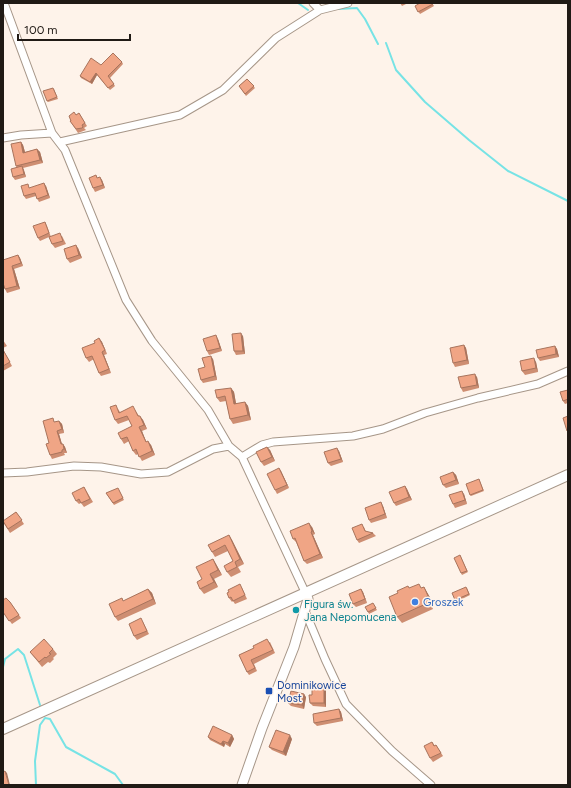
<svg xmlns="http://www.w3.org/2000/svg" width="571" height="788" font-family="Figtree,sans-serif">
  <rect width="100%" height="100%" fill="#fef3ea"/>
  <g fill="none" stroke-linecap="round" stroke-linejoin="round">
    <path stroke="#77e3e5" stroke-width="2" d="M298,3l10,7
      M338,9l19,-1 8,11 13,25
      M386,43l10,27 29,32 44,38 39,31 60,30
      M3,667l2,-8 13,-10 6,6 16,50
      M36,785l-1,-24 5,-36 5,-7 5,1 16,28 49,27 8,11"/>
    <defs>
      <path id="minor" d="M4,3l48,130 13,17 61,150 26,41 56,69 21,36 13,11 64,137
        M313,3l7,7
        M3,138l18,-3 31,-2
        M60,142l120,-27 43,-25 53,-52 44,-28 28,-7
        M242,457l20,-12 11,-3 80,-6 30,-7 42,-16 53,-15 60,-14 30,-13
        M3,473l24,-1 47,-6 27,1 40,7 27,-2 45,-23 16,-3
        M305,611l20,48 21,45 46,47 39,34"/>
      <path id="tertiary" d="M242,785l20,-57 32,-81 14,-48 -2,-5"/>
      <path id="secondary" d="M3,729l565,-254"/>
    </defs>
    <use href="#minor" stroke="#a69688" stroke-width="9"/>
    <use href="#tertiary" stroke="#a69688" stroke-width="11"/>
    <use href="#secondary" stroke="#a69688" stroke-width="12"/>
    <use href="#minor" stroke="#fff" stroke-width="7"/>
    <use href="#tertiary" stroke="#fff" stroke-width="9"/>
    <use href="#secondary" stroke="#fff" stroke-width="10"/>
  </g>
  <path fill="#ce8e72" d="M400,3h8l-6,3z
    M432,3l2,3 -14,8 -5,-8z
    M122,62l1,2 -13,14 5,8 -5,4 -13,-15 -5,9 -11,-6 -1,-2 21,-11z
    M247,79l8,9 -9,8 -7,-10z
    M54,89l4,10 -10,3 -1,-1z
    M79,113l8,13 -3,2 2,2 -8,3 -8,-12 6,-6z
    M21,142l2,3 2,7 12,-3 3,3 3,11 -20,5 3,9 -11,3 -2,-3 4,-9 -1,-2z
    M98,178l4,2 3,8 -10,4 -2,-4z
    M46,186l4,12 -11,4 -3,-6 -10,3 -2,-3 6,-8z
    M45,222l2,4 4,11 11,-1 4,8 -11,4 -3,-4 -3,-7 -9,4 -2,-3z
    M78,248l4,10 -12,5 -3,-4z
    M18,255l2,3 3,8 -9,3 6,20 -13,4 -2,-4 -2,-6z
    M243,336l2,18 -9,1 -2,-4z
    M99,338l3,4 5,12 -3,1 7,18 -10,3 -2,-3 -5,-14 -5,3 -3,-4 9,-15z
    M218,339l4,12 -13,4 -2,-4z
    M3,340l4,6 -4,2z
    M464,345l2,3 3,16 -14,3 -2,-4z
    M555,346l2,3 2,8 -19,4 -2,-3z
    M3,349l9,17 -9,5z
    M213,359l4,21 -14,3 -2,-3 4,-13z
    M536,362l2,10 -13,3 -3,-4z
    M477,377l2,11 -16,4 -2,-4z
    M231,388l3,4 2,12 9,-2 3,4 3,14 -18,4 -3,-5 -4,-18 -6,1 -3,-4z
    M568,390v13l-3,1 -2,-3z
    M118,409l2,3 15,-2 4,6 4,4 4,9 -5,2 4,11 5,3 4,10 -13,6 -4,-7 -2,1 -3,-4 -4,-10 -5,3 -3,-5 11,-13 -3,-6 -11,4 -3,-4z
    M59,421l3,3 2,9 -5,1 3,10h1l2,3 2,6h-3l1,2 -13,4 -2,-4 -1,-12 7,-21z
    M267,447l3,3 5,11 -11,5 -3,-4z
    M339,451l4,11 -12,4 -3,-3z
    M279,468l2,3 8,17 -12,6 -2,-4z
    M453,472l3,3 3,9 -13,4 -3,-3z
    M479,479l5,12 -13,5 -1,-1z
    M405,486l2,3 5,11 -16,6 -2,-3z
    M84,487l9,15 -9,5 -3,-4 -2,1 -3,-3z
    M119,490l5,10 -10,5 -8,-12z
    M464,494l3,10 -12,4 -2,-4z
    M383,506l4,12 -16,5 -2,-3z
    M16,512l8,12 -14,9 -7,-11z
    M312,527l3,7 -2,1 10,23 -16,6 -3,-3 -8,-19 -3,-3z
    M364,527l2,5 7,1 3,3 -17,7 -2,-3z
    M229,535l3,5 12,24 -6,3 3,5 -10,5 -4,-5 6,-11 -5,-10 -13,6 -3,-5z
    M460,555l8,17 -6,3 -1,-2z
    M213,559l3,5 6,11 -8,4 4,8 -14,7 -4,-5 2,-10z
    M424,587l4,7 5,9 -3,1 3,5 -31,14 -5,-6 1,-24 11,-5h13z
    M242,588l5,11 -12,5 -2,-3 -1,1 -3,-4v-6z
    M467,588l3,7 -14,7 -1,-2z
    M148,589l4,4 4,11 -38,17 -3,-4 9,-16z
    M361,589l2,3 4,11 -11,4 -3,-3z
    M10,602l11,16 -9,6 -9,-12z
    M374,605l3,5 -8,4 -1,-2z
    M143,622l6,12 -12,6 -3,-4z
    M270,642l5,11 -21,11 3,7 -8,4 -2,-3 -8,-17z
    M53,649l4,5 -4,4 1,1 -4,4 -2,-1 -6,5 -12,-15z
    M326,688v19l-13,-1 -3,-3 2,-8z
    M306,697l-2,12 -13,-3 -3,-3z
    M339,709l2,3 2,9 -26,5 -3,-3z
    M232,735l2,4 -4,8 -5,-3 -1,3 -14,-7 -2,-3z
    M292,739l-6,17 -14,-6 -3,-3z
    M432,742l3,4 1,-1 7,11 -10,6 -3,-4z"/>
  <path fill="#a8745d" d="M96,73l1,2 -5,9 -2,-2z
    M21,142l2,3 3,11 -3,-3z
    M37,149l3,3 3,11 -3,-3z
    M22,166l2,4 2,7 -2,-3z
    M100,177l2,3 3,8 -2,-3z
    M44,183l2,3 4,12 -2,-3z
    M76,245l2,3 4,10 -3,-3z
    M18,255l2,3 3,8 -2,-3z
    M12,266l2,3 6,20 -3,-3z
    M241,333l2,3 2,18 -2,-3z
    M216,335l2,4 4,12 -2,-3z
    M99,338l3,4 5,12z
    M464,345l2,3 3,16 -2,-4z
    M555,346l2,3 2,8 -3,-3z
    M102,352l2,3 7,18 -2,-4z
    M211,356l2,3 4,21 -2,-4z
    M534,358l2,4 2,10 -2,-4z
    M475,374l2,3 2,11 -2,-3z
    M231,388l3,4 3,17 -3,-5z
    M245,402l3,4 3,14 -3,-5z
    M140,416l3,4 4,9 -3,-4z
    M59,421l3,3 2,9 -2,-4z
    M139,427l3,4 6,15 -2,-4z
    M57,431l2,3 4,14 -2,-4z
    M148,441l3,4 4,10 -3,-4z
    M63,444l2,3 2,6 -3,-4z
    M267,447l3,3 5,11 -3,-4z
    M337,448l2,3 4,11 -2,-3z
    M279,468l2,3 8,17 -2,-3z
    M453,472l3,3 3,9 -3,-4z
    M405,486l2,3 5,11 -3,-3z
    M462,491l2,3 3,10 -2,-4z
    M381,502l2,4 4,12 -2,-4z
    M309,523l3,4 3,7 -3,-3z
    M311,532l2,3 10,23 -3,-4z
    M229,535l3,5 12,24 -4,-5z
    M213,559l3,5 6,11 -4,-5z
    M210,574l4,5 4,8 -4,-5z
    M424,587l4,7 5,9 -5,-7z
    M148,589l4,4 4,11 -3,-5z
    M361,589l2,3 4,11 -2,-4z
    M426,597l4,7 3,5 -5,-6z
    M324,684l2,4v19l-2,-4z
    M304,694l2,3 -2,12 -2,-4z
    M339,709l2,3 2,9 -2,-3z
    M232,735l2,4 -4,8 -2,-4z
    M290,735l2,4 -6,17 -3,-4z
    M223,741l2,3 -1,3 -3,-3z
    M5,771l2,2 3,12h-1z"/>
  <path fill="#f0a585" stroke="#a8745d" d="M420,3h12l1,1 -15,8 -3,-6z
    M113,53l9,9 -14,14 6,8 -6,4 -12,-15 -6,9 -10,-6 11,-18 10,7z
    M247,79l7,7 -9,8 -6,-8z
    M53,88l4,9 -10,4 -4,-10z
    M74,112l2,3 3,-2 6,10 -3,2 1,2 -1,1 -6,1 -6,-8h1l-2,-5z
    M21,142l2,11 14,-4 3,11 -24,6 -5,-22z
    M22,166l2,8 -11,3 -2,-8z
    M96,175l1,3 3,-1 3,8 -10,3 -4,-10z
    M44,183l4,12 -11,4 -2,-6 -11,3 -3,-10 7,-2 1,4z
    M45,222l4,11 -11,5 -5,-12z
    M60,233l3,8 -11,3 -3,-7z
    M76,245l3,10 -12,4 -3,-10z
    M18,255l3,8 -9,3 5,20 -12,3 -2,-6v-23z
    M241,333l2,18h-9l-2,-17z
    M216,335l4,13 -13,3 -4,-12z
    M99,338l6,12 -3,2 7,17 -10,4 -7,-17 -6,2 -4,-10 13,-5 -1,-2z
    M464,345l3,15 -14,3 -3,-15z
    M555,346l1,8 -18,4 -2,-8z
    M3,350l7,12 -7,4z
    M211,356l4,20 -14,4 -3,-11 7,-2 -3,-9z
    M534,358l2,10 -14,3 -2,-10z
    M475,374l2,11 -16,3 -3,-11z
    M231,388l3,16 11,-2 3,13 -18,4 -5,-23 -8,2 -2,-8z
    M568,390v9l-5,2 -3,-9z
    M116,405l3,8 14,-7 5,10h2l4,9 -5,2 7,15 2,-1 4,10 -13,6 -3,-8 -3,2 -6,-14 -6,2 -3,-6 14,-7 -5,-10 -12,4 -5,-13z
    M568,416v15h-1l-4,-13z
    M53,418l1,4 5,-1 3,8 -5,2 4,13h2l1,5 -2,1v2l-12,3 -4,-11 3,-1 -6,-22z
    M267,447l5,10 -11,5 -5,-10z
    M337,448l4,11 -13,4 -4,-11z
    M279,468l8,17 -12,5 -8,-16z
    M453,472l3,8 -13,5 -3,-8z
    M479,479l4,11 -13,5 -4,-11z
    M405,486l4,11 -15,6 -5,-11z
    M84,487l6,12 -9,4 -2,-4 -3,2 -4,-8z
    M118,488l5,10 -10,5 -7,-10z
    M462,491l3,9 -12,4 -4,-9z
    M381,502l4,12 -16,6 -4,-12z
    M16,512l6,8 -14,9 -5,-8z
    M309,523l3,8 -1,1 9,22 -16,7 -9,-23 -2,1 -3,-8z
    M362,524l3,7 8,2 -16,7 -5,-12z
    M229,535l11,24 -5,3 2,5 -10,5 -3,-6 9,-5 -8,-16 -13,7 -4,-7z
    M460,555l7,16 -6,2 -7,-15z
    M213,559l5,11 -8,4 4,8 -14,7 -3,-7 5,-3 -6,-12z
    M240,584l5,11 -12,6 -2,-4 -2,1 -2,-5 2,-1 -1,-2z
    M419,584l2,4 3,-1 4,9 -2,1 2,6 -31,14 -8,-20 9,-4 -1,-2 11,-5 1,2z
    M466,587l3,7 -14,6 -3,-7z
    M148,589l5,10 -38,18 -6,-13 13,-6 1,3z
    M361,589l4,10 -12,5 -4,-10z
    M6,598l4,4 9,13 -10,6 -6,-9v-12z
    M373,603l3,5 -8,4 -3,-5z
    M141,618l6,13 -13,5 -5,-12z
    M44,639l9,10 -4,4 2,1 -5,4 -1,-1 -6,5 -9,-10z
    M267,639l6,11 -22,10 4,8 -8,4 -8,-17 15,-7 -1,-2z
    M312,684h12v19h-14l-1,-8h3z
    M291,691l13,3 -2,11 -14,-2z
    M339,709l2,9 -27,5 -1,-9z
    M213,726l19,9 -4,8 -5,-2 -2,3 -13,-7z
    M276,730l14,5 -7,17 -14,-5z
    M432,742l2,4 2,-1 5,8 -11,5 -6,-12z
    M5,771l4,14h-6v-13z"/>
  <circle fill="#3f7fe0" stroke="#fef3ea" stroke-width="1.5" cx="415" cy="602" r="4"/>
  <circle fill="#0f9aa8" stroke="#fef3ea" stroke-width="1.5" cx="296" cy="610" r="4"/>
  <rect fill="#1a4fb4" stroke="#fef3ea" stroke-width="1.5" x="265" y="687" width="8" height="8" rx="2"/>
  <g text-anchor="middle" stroke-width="3" stroke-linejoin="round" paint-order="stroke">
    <g font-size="11" fill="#366cbe" stroke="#fef3ea" text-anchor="start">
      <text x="423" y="606">Groszek</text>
    </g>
    <g font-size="11" fill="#0d838f" stroke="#fef3ea" text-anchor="start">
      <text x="304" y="608">Figura św.<tspan x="304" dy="13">Jana Nepomucena</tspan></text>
    </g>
    <g font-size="11" fill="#164399" stroke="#fef3ea" text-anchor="start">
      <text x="277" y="689">Dominikowice<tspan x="277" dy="13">Most</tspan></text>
    </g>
  </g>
  <rect width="571" height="788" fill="none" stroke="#201a15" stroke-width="8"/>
  <path d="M18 34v6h112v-6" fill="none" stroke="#201a15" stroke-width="2"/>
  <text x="24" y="34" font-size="12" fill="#201a15" stroke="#fef3ea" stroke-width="3" paint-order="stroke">100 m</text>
</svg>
